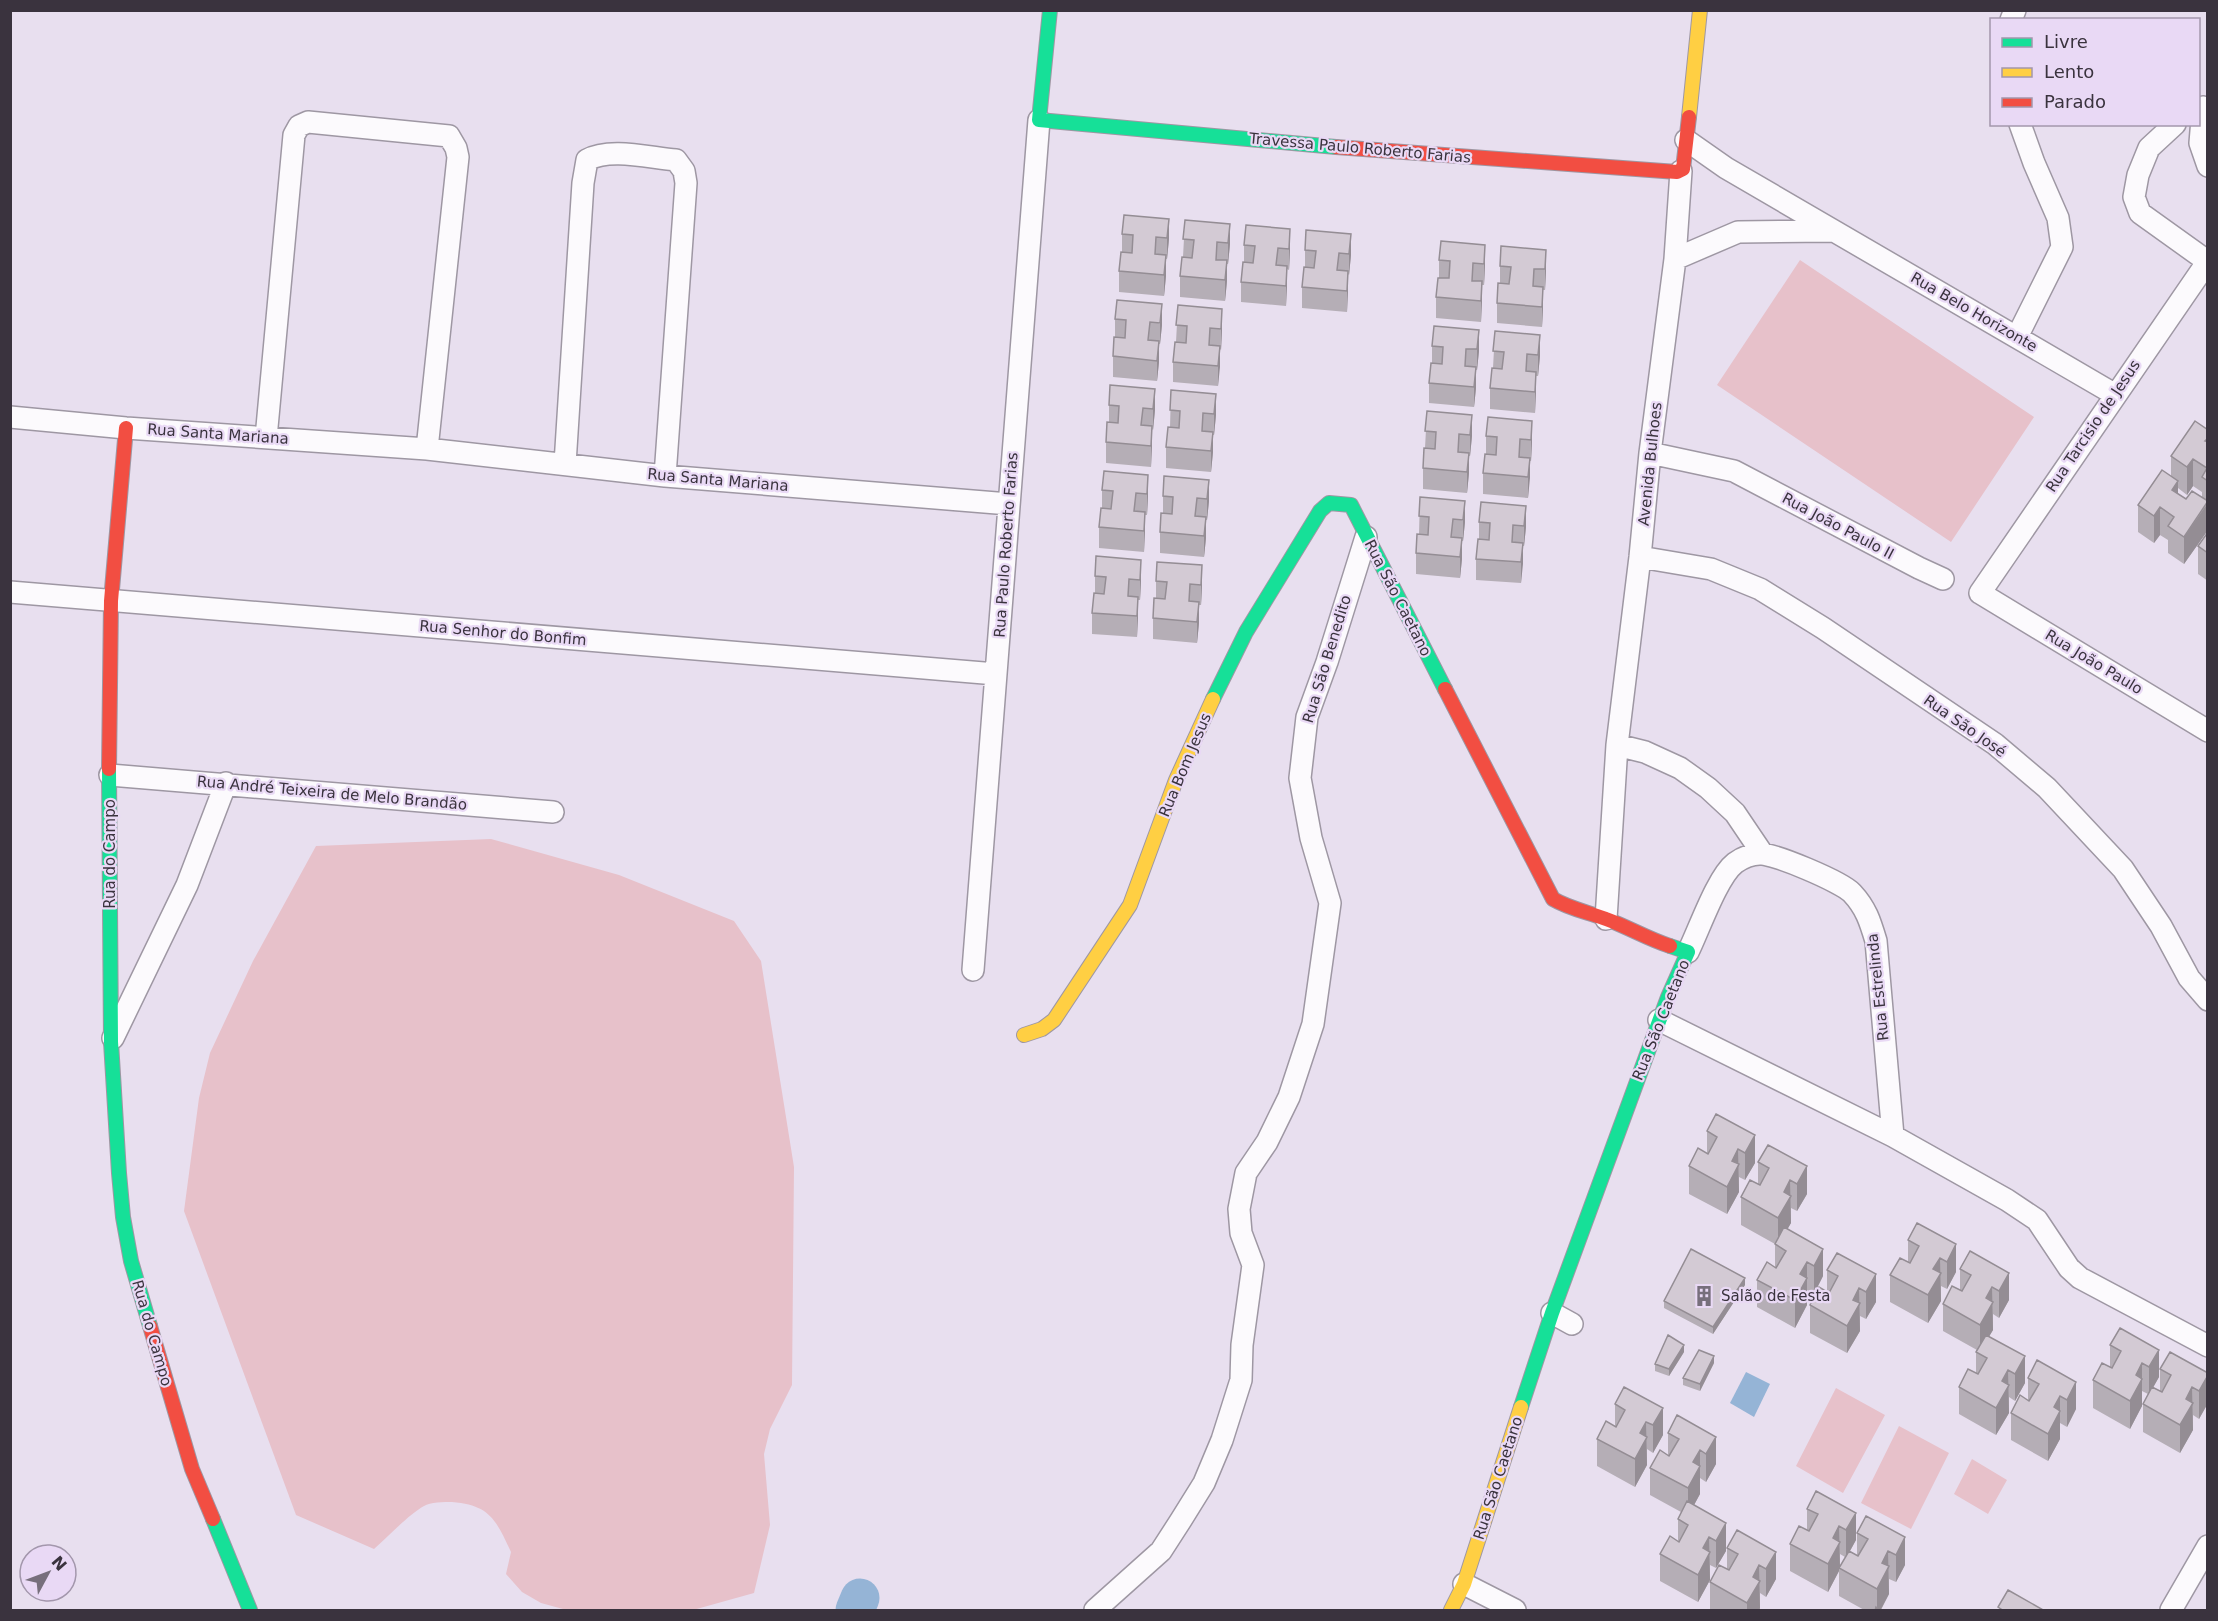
<svg xmlns="http://www.w3.org/2000/svg" width="2218" height="1621" font-family="'DejaVu Sans',sans-serif">
  <rect width="100%" height="100%" fill="#e8dfef"/>
  <path fill="#e7c1ca" d="M1800,260l234,157 -83,125 -234,-157z
    M491,839l128,36 115,46 27,40 33,206 -2,218 -22,44 -6,25 6,71 -16,68 -61,17 -130,-1 -22,-6 -19,-11 -16,-18 5,-22c-15,-32 -21,-47 -59,-50 -8,0 -22,0 -28,4 -16,9 -35,30 -50,43l-78,-34 -112,-304 15,-113 11,-45 43,-92 63,-115z
    M1836,1388l49,27 -42,78 -47,-27z
    M1899,1426l50,27 -38,76 -50,-26z
    M1972,1459l35,21 -19,34 -34,-20z"/>
  <path fill="#95b4d6" d="M1746,1372l24,12 -16,33 -24,-14z"/>
  <g fill="none" stroke-linecap="round" stroke-linejoin="round">
    <path stroke="#95b4d6" stroke-width="39" d="M855,1610l5,-12"/>
    <defs>
      <path id="street" d="M2011,20l4,-10
        M2203,107l-3,36 8,23
        M2175,124l-26,24 -11,27 -4,22 6,16 67,48
        M1686,140l40,28 388,226
        M1675,259l63,-27 94,-1
        M2208,261l-228,332 228,138
        M2017,337l45,-90 -4,-29 -24,-55 -14,-39
        M10,417l116,11 301,21 238,27 344,28
        M266,438l28,-303 5,-9 9,-4 141,14 7,12 2,9 -31,292
        M1650,453l84,18 185,97 24,11
        M565,464l18,-281 4,-23c23,-13 63,-2 89,0l8,11 2,12 -21,293
        M1640,557l71,12 49,20 63,39 172,116 52,44 76,81 38,57 28,52 19,22
        M10,592l986,82
        M1617,745l28,7 35,16 28,20 27,25 27,40
        M110,775l443,37
        M1606,919l11,-174 23,-188 10,-104 25,-194 6,-88
        M1688,952c11,-22 29,-75 47,-89 7,-5 16,-9 25,-9 13,-1 82,28 92,39 14,15 18,28 24,48l17,195
        M973,970l66,-850
        M1659,1020l234,116 114,64 30,20 32,48 11,10 128,68
        M113,1038l74,-153 39,-102
        M1552,1313l20,11
        M1464,1584l51,26
        M1095,1610l66,-59 20,-31 23,-37 18,-43 19,-60 1,-35 11,-80 -12,-32 -2,-24 7,-36 21,-31 22,-45 24,-73 17,-121 -19,-65 -11,-60 7,-61 20,-55 39,-125
        M2171,1610l37,-64"/>
      <path id="fast" d="M1050,10l-11,110 297,27
        M1213,699l33,-67 74,-121 9,-8 22,2 94,184
        M109,769l2,273 8,131 4,44 8,44 19,65
        M1521,1407l31,-94 116,-316 20,-45 -18,-6
        M213,1519l37,91"/>
      <path id="slow" d="M1689,117l11,-107
        M1024,1035l18,-6 12,-9 76,-115 46,-125 37,-81
        M1451,1610l13,-26 57,-177"/>
      <path id="jam" d="M1336,147l341,25 6,-3 6,-52
        M1445,689l108,210c17,10 35,13 53,20 22,8 42,20 64,27
        M109,769l2,-168 15,-173
        M150,1326l42,143 21,50"/>
    </defs>
    <use href="#street" stroke="#9e97a3" stroke-width="24"/>
    <use href="#fast" stroke="#9e97a3" stroke-width="16"/>
    <use href="#slow" stroke="#9e97a3" stroke-width="16"/>
    <use href="#jam" stroke="#9e97a3" stroke-width="16"/>
    <use href="#street" stroke="#fcfafd" stroke-width="21"/>
    <use href="#fast" stroke="#16e098" stroke-width="14"/>
    <use href="#slow" stroke="#ffcf43" stroke-width="14"/>
    <use href="#jam" stroke="#f24e42" stroke-width="14"/>
  </g>
  <path fill="#b5aeb6" fill-rule="evenodd" d="M1169,219v20l-2,20h-1v17l-2,20 -45,-4v-21l3,-19v-18z
    M1185,220l45,24 -2,20h-1v17l-2,20 -45,-4v-21l3,-19z
    M1290,229v21l-1,20 -2,-1 -1,37 -45,-4v-20l3,-20v-17z
    M1351,234v21l-2,20 -1,-1 -1,38 -45,-4v-21l3,-20v-17z
    M1441,241l44,24 -1,20h-2l-1,37 -45,-4v-21l3,-19v-18z
    M1546,250v21l-1,19h-2v18l-1,19 -45,-4v-20l3,-20v-17z
    M1117,300l45,25 -2,19h-1v18l-2,19 -44,-4v-21l2,-19v-18z
    M1178,305l44,25 -1,20 -1,-1 -2,37 -45,-4v-20l3,-20z
    M1479,330v21l-2,19h-1v18l-2,19 -45,-4v-20l3,-20v-17z
    M1495,331l45,25 -2,20h-2l-1,37 -45,-4v-21l3,-20z
    M1155,389v21l-2,20 -1,-1 -1,38 -45,-4v-21l3,-20v-17z
    M1171,390l45,25 -2,20h-1v17l-2,20 -45,-4v-21l4,-19z
    M1427,411l45,25 -2,20h-1v17l-2,20 -44,-4v-21l2,-20z
    M1532,421v21l-1,19h-1l-2,37 -45,-4v-21l3,-19v-18z
    M2208,430v100l-24,34 -16,-11v-13l-8,-5 -6,8 -16,-11v-27l33,-28v-21zM2193,486l9,6v5l-16,2 -8,-5v-6l9,7z
    M1148,475v21l-1,19h-2l-1,37 -45,-4v-21l3,-19v-18z
    M1209,480v21l-2,19h-1v18l-2,19 -44,-4v-21l3,-19v-17z
    M1420,497l45,25 -2,19h-1v18l-2,19 -44,-4v-21l3,-19z
    M1526,506v21l-2,19h-1l-2,37 -45,-3v-21l3,-20v-17z
    M2208,532v49l-10,-7v-28z
    M1141,560v21l-1,19h-2l-1,37 -45,-3v-21l3,-20v-17z
    M1202,565v21l-1,19h-2v18l-2,20 -44,-4v-21l3,-19v-18z
    M1716,1114l39,49 -10,17 -6,-3v15l-12,22 -38,-20v-28l18,-13v-22z
    M1768,1145l39,49 -10,17 -6,-3v15l-4,6 36,47 -9,18 -7,-4v15l-12,23 -38,-21v-27l18,-13v-23l-34,-19v-28l17,-13v-22z
    M1917,1223l39,49 -9,17 -6,-3v15l-13,22 -38,-21v-27l18,-13v-22z
    M1970,1251l39,49 -10,18 -6,-4v16l-4,6 36,47 -10,18 -6,-4v16l-13,22 -37,-21v-27l17,-13v-22l1,-2 -34,-19v-27l17,-13v-22z
    M1837,1253l39,49 -10,17 -6,-3v15l-13,22 -37,-20v-28l17,-13v-22z
    M1745,1285l-32,49 -49,-26v-7z
    M2120,1328l39,49 -6,10 7,4v-22l48,4v30l-9,16 -6,-4v15l-13,23 -37,-21v-28l5,-10 -6,-3v15l-12,23 -37,-21v-28l17,-13v-22z
    M1684,1352l-15,24 -14,-5v-7z
    M2037,1360l39,49 -9,18 -7,-4v16l-12,22 -37,-21v-27l17,-13v-22z
    M1714,1363l-14,28 -17,-6v-7z
    M1624,1387l39,48 -10,18 -6,-4v16l-12,22 -38,-21v-27l18,-13v-22z
    M1677,1415l39,49 -10,18 -6,-4v16l-6,11 32,46 -10,17 -6,-3v15l-12,22 -38,-21v-27l18,-13v-22l3,-7 -31,-17v-27l18,-13v-22z
    M1816,1491l40,49 -6,11 7,4v-22l9,-17 39,49 -9,17 -7,-3v15l-8,16 1,1h-16l-27,-15v-25l-11,21 -38,-21v-27l17,-14v-21zM1840,1554l5,3 -5,10z
    M1737,1530l39,49 -10,18 -6,-4v15l-1,3h-48l-1,-1v-28l17,-13v-21z"/>
  <path fill="#948d94" d="M1169,219v20l-2,20v-21z
    M1230,224v20l-2,20v-21z
    M1290,229v21l-1,20v-21z
    M1351,234v21l-2,20v-21z
    M1485,245v20l-1,20v-21z
    M1546,250v21l-1,19v-21z
    M1166,255v21l-2,20v-21z
    M1227,260v21l-2,20v-21z
    M1287,266v21l-1,19v-20z
    M1348,271v21l-1,20v-21z
    M1482,281v21l-1,20v-21z
    M1543,287v21l-1,19v-20z
    M1162,304v21l-2,19v-21z
    M1222,309v21l-1,20v-21z
    M1479,330v21l-2,19v-21z
    M1540,335v21l-2,20v-21z
    M1159,341v21l-2,19v-20z
    M1220,346v21l-2,19v-20z
    M1476,367v21l-2,19v-20z
    M1536,372v21l-1,20v-21z
    M1155,389v21l-2,20v-21z
    M1216,394v21l-2,20v-21z
    M1472,415v21l-2,20v-21z
    M1532,421v21l-1,19v-21z
    M1152,426v21l-1,20v-21z
    M1213,432v20l-2,20v-21z
    M1469,453v20l-2,20v-21z
    M1530,458v20l-2,20v-21z
    M2193,459v27l-6,9v-28z
    M1148,475v21l-1,19v-21z
    M1209,480v21l-2,19v-21z
    M2178,481v28l-6,8v-27z
    M1465,501v21l-2,19v-21z
    M2208,503v27l-24,34v-27z
    M1526,506v21l-2,19v-20z
    M2160,507v28l-6,8v-27z
    M1145,512v20l-1,20v-21z
    M1206,517v21l-2,19v-21z
    M1462,538v21l-2,19v-21z
    M1523,543v21l-2,19v-21z
    M1141,560v21l-1,19v-20z
    M1202,565v21l-1,19v-20z
    M1138,597v21l-1,19v-21z
    M1199,602v21l-2,20v-21z
    M1755,1135v28l-10,17v-27z
    M1738,1149l1,43 -12,22v-27l5,-26z
    M1807,1166v28l-10,17v-27z
    M1790,1180l1,43 -13,23v-28l6,-26z
    M1956,1244v28l-9,17v-27z
    M1823,1249v27l-9,18v-28z
    M1940,1258l1,43 -13,22v-28l5,-26z
    M1807,1262v43l-12,23v-28l5,-26z
    M2009,1273v27l-10,18v-27z
    M1876,1274v28l-10,17v-27z
    M1745,1278v7l-32,49v-7z
    M1992,1287l1,43 -13,22v-27l6,-27z
    M1859,1288l1,43 -13,22v-27l6,-26z
    M1684,1345v7l-15,24v-7z
    M2159,1350v27l-10,18v-28z
    M1714,1356v7l-14,28v-7z
    M2025,1356v27l-10,18v-27z
    M2142,1363v43l-12,23v-28l6,-26z
    M2008,1370l1,43 -13,22v-27l6,-27z
    M2208,1375v28l-9,16v-28z
    M2076,1382v27l-9,18v-27z
    M2192,1387l1,43 -13,23v-28l6,-26z
    M2060,1396v43l-12,22v-27l6,-27z
    M1663,1408v27l-10,18v-28z
    M1646,1422l1,43 -12,22v-28l5,-26z
    M1716,1437v27l-10,18v-28z
    M1700,1450v44l-12,22v-28l5,-26z
    M1856,1513v27l-10,18v-28z
    M1726,1523v28l-10,17v-27z
    M1839,1526l1,43 -1,-1v3l-11,21v-28l5,-26z
    M1709,1537l1,43 -12,22v-27l5,-27z
    M1905,1537v28l-9,17v-27z
    M1888,1551l1,43 -9,17h-3v-22l5,-26z
    M1776,1552v27l-10,18v-28z
    M1759,1565l1,43 -1,3h-12v-8l6,-26z"/>
  <path fill="#d3cad4" stroke="#948d94" stroke-width="1.5" d="M1124,215l45,4 -2,19 -11,-1 -1,17 11,1 -2,20 -45,-4 2,-19 11,1 1,-18 -11,-1z
    M1185,220l45,4 -2,19 -11,-1 -1,18h11l-2,20 -45,-4 2,-19 10,1 2,-18 -11,-1z
    M1246,225l44,4 -1,20 -11,-1 -2,17 11,1 -1,20 -45,-4 2,-20 10,1 2,-17 -11,-1z
    M1306,230l45,4 -2,20 -10,-1 -2,17 11,1 -1,20 -45,-4 2,-20 10,1 2,-17 -11,-1z
    M1441,241l44,4 -1,19 -11,-1 -1,18h10l-1,20 -45,-4 2,-19h11l1,-17 -11,-1z
    M1501,246l45,4 -1,19h-11l-1,17 10,1 -1,20 -45,-4 1,-20 11,1 2,-17 -11,-1z
    M1117,300l45,4 -2,19 -10,-1 -2,18 11,1 -2,20 -44,-5 1,-19 11,1 1,-18 -11,-1z
    M1178,305l44,4 -1,20 -11,-1 -1,17 11,1 -2,20 -45,-4 2,-20 11,1 1,-17 -11,-1z
    M1434,326l45,4 -2,19h-11l-1,17 11,1 -2,20 -45,-4 2,-20 11,1 1,-17 -11,-1z
    M1495,331l45,4 -2,20 -11,-1 -1,17 10,1 -1,20 -45,-4 2,-20 10,1 2,-17 -11,-1z
    M1110,385l45,4 -2,20 -10,-1 -2,17 11,1 -1,20 -45,-4 1,-20 11,1 1,-17 -10,-1z
    M1171,390l45,4 -2,20 -11,-1 -1,18 11,1 -2,19 -45,-4 2,-20 11,1 1,-17 -10,-1z
    M1427,411l45,4 -2,20 -11,-1 -1,18 11,1 -2,19 -44,-4 1,-20 11,1 1,-17 -11,-1z
    M1488,417l44,4 -1,19 -11,-1 -1,18 11,1 -2,19 -45,-4 2,-19 11,1 1,-18 -11,-1z
    M2195,421l13,9v8l-3,3 3,1v39l-6,-4 5,-9 -14,-9 -6,8 -16,-11z
    M2162,470l16,11 -6,9 14,9 6,-8 16,10 -24,36 -16,-11 6,-9 -14,-10 -6,9 -16,-11z
    M1104,471l44,4 -1,19 -11,-1 -2,18 11,1 -1,19 -45,-4 2,-19 10,1 2,-18 -11,-1z
    M1164,476l45,4 -2,19 -10,-1 -2,18 11,1 -2,19 -44,-4 1,-19 11,1 1,-17 -10,-1z
    M1420,497l45,4 -2,19 -10,-1 -2,18 11,1 -2,19 -44,-4 1,-19 11,1 1,-18 -10,-1z
    M1481,502l45,4 -2,20 -11,-1 -1,17 11,1 -2,19 -45,-3 2,-20 11,1 1,-17 -11,-1z
    M2208,532v21l-10,-7z
    M1096,556l45,4 -1,20 -11,-1 -1,17 10,1 -1,19 -45,-3 2,-20 10,1 2,-17 -11,-1z
    M1157,562l45,3 -1,20 -11,-1 -1,17 10,1 -2,20 -44,-4 1,-20 11,1 2,-17 -11,-1z
    M1716,1114l39,21 -10,18 -7,-4 -6,12 7,3 -12,23 -38,-21 9,-18 10,6 9,-17 -10,-6z
    M1768,1145l39,21 -10,18 -7,-4 -6,12 7,4 -13,22 -37,-21 9,-17 10,5 9,-17 -11,-6z
    M1917,1223l39,21 -9,18 -7,-4 -7,11 8,4 -13,22 -38,-20 10,-17 10,5 9,-17 -11,-6z
    M1784,1227l39,22 -9,17 -7,-4 -7,12 7,4 -12,22 -38,-20 10,-18 9,6 10,-17 -11,-7z
    M1691,1249l54,29 -32,49 -49,-26z
    M1970,1251l39,22 -10,18 -7,-4 -6,11 7,4 -13,23 -37,-21 9,-18 10,5 9,-16 -11,-6z
    M1837,1253l39,21 -10,18 -7,-4 -6,12 7,3 -13,23 -37,-21 9,-18 10,6 9,-17 -11,-6z
    M2120,1328l39,22 -10,17 -7,-4 -6,12 6,4 -12,22 -37,-21 9,-17 10,5 9,-17 -11,-6z
    M1668,1335l16,10 -15,24 -14,-5z
    M1986,1335l39,21 -10,18 -7,-4 -6,11 7,4 -13,23 -37,-21 9,-18 10,5 9,-16 -11,-6z
    M1699,1350l15,6 -14,28 -17,-6z
    M2170,1352l38,21v2l-9,16 -7,-4 -6,12 7,4 -13,22 -37,-21 9,-17 10,5 9,-17 -11,-6z
    M2037,1360l39,22 -9,18 -7,-4 -6,11 6,4 -12,23 -37,-21 9,-18 9,6 10,-17 -11,-6z
    M1624,1387l39,21 -10,17 -7,-3 -6,11 7,4 -12,22 -38,-20 9,-18 10,6 9,-17 -10,-6z
    M1677,1415l39,22 -10,17 -6,-4 -7,12 7,4 -12,22 -38,-20 10,-18 9,6 10,-17 -11,-6z
    M1816,1491l40,22 -10,17 -7,-4 -6,12 7,4 -12,22 -38,-20 9,-18 10,5 9,-17 -11,-5z
    M1687,1501l39,22 -10,18 -7,-4 -6,11 7,4 -12,23 -38,-21 10,-18 9,6 9,-17 -10,-6z
    M1866,1516l39,21 -9,18 -8,-4 -6,12 7,3 -12,23 -38,-21 10,-17 9,5 10,-17 -11,-6z
    M1737,1530l39,22 -10,17 -7,-4 -6,12 7,4 -13,22 -37,-21 9,-17 10,5 9,-16 -11,-6z
    M2008,1590l37,21h-41l-6,-4z
    M1876,1607l6,4h-7z"/>
  <defs>
    <symbol id="building-bare" viewBox="-9 -9 18 18"><path d="M-4-6H4V6H1V3H-1V6H-4ZM-2.5-4.3h1.7v1.8h-1.7ZM.8-4.3h1.7v1.8H.8ZM-2.5-1h1.7V.8h-1.7ZM.8-1h1.7V.8H.8Z" fill="#776f7c" stroke="#e9d9f5" stroke-width="2.5" paint-order="stroke"/></symbol>
  </defs>
  <g fill-rule="evenodd">
    <use href="#building-bare" x="1689" y="1281" width="30" height="30"/>
  </g>
  <g text-anchor="middle" stroke-width="4.5" stroke-linejoin="round" paint-order="stroke">
    <g font-size="15" fill="#3a333e" stroke="#e9d9f5">
      <text transform="translate(1360 148) rotate(5)" y="5">Travessa Paulo Roberto Farias</text>
      <text transform="translate(1974 312) rotate(30)" y="5">Rua Belo Horizonte</text>
      <text transform="translate(2093 426) rotate(-56)" y="5">Rua Tarcisio de Jesus</text>
      <text transform="translate(218 434) rotate(4)" y="5">Rua Santa Mariana</text>
      <text transform="translate(1650 464) rotate(-84)" y="5">Avenida Bulhoes</text>
      <text transform="translate(718 480) rotate(5)" y="5">Rua Santa Mariana</text>
      <text transform="translate(1838 526) rotate(28)" y="5">Rua João Paulo II</text>
      <text transform="translate(1006 545) rotate(-86)" y="5">Rua Paulo Roberto Farias</text>
      <text transform="translate(1398 598) rotate(63)" y="5">Rua São Caetano</text>
      <text transform="translate(503 633) rotate(5)" y="5">Rua Senhor do Bonfim</text>
      <text transform="translate(1327 659) rotate(-73)" y="5">Rua São Benedito</text>
      <text transform="translate(2094 662) rotate(31)" y="5">Rua João Paulo</text>
      <text transform="translate(1965 726) rotate(35)" y="5">Rua São José</text>
      <text transform="translate(1185 765) rotate(-67)" y="5">Rua Bom Jesus</text>
      <text transform="translate(332 793) rotate(5)" y="5">Rua André Teixeira de Melo Brandão</text>
      <text transform="translate(110 854) rotate(-90)" y="5">Rua do Campo</text>
      <text transform="translate(1878 987) rotate(-96)" y="5">Rua Estrelinda</text>
      <text transform="translate(1661 1020) rotate(-68)" y="5">Rua São Caetano</text>
      <text transform="translate(152 1333) rotate(74)" y="5">Rua do Campo</text>
      <text transform="translate(1498 1478) rotate(-72)" y="5">Rua São Caetano</text>
    </g>
    <g font-size="15" fill="#3a333e" stroke="#e9d9f5" text-anchor="start">
      <text x="1721" y="1301">Salão de Festa</text>
    </g>
  </g>
  <rect width="2218" height="1621" fill="none" stroke="#3a333e" stroke-width="24"/>
  <rect x="1990" y="18" width="210" height="108" fill="#e9d9f5" stroke="#a397ac" stroke-width="1.5"/>
  <rect x="2002" y="38" width="30" height="9" fill="#16e098" stroke="#a397ac" stroke-width="1.5"/>
  <text x="2044" y="48" font-size="18" fill="#3a333e">Livre</text>
  <rect x="2002" y="68" width="30" height="9" fill="#ffcf43" stroke="#a397ac" stroke-width="1.5"/>
  <text x="2044" y="78" font-size="18" fill="#3a333e">Lento</text>
  <rect x="2002" y="98" width="30" height="9" fill="#f24e42" stroke="#a397ac" stroke-width="1.5"/>
  <text x="2044" y="108" font-size="18" fill="#3a333e">Parado</text>
  <g transform="translate(48 1573) rotate(49)"><circle r="28" fill="#e9d9f5" stroke="#a397ac" stroke-width="1.5"/>
  <path d="M0-4.5L10 22L0 15L-10 22Z" fill="#776f7c"/>
  <text y="-9" font-size="16" font-weight="bold" text-anchor="middle" fill="#3a333e">N</text>
  </g>
</svg>
